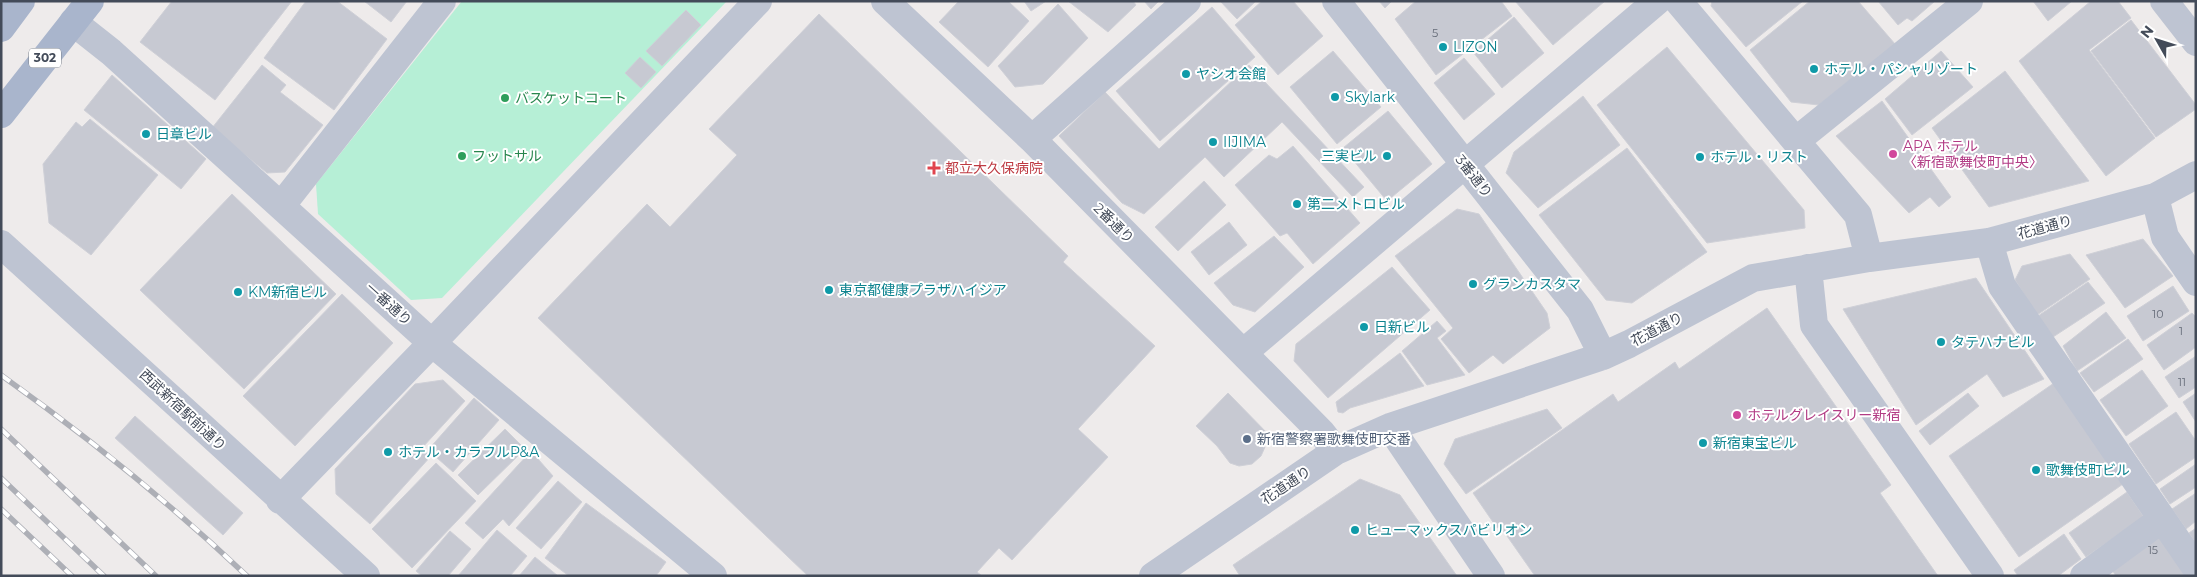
<svg xmlns="http://www.w3.org/2000/svg" width="2197" height="577" font-family="Montserrat,'Noto Sans JP',sans-serif">
  <rect width="100%" height="100%" fill="#eeebeb"/>
  <path fill="#b6efd6" d="M462,1h265l-285,297 -31,2 -93,-86 -2,-30z"/>
  <path fill="#c7c9d2" stroke="#cfd0d7" d="M172,1h120l-77,99 -75,-58z
    M306,1h31l50,38 -53,71 -70,-52z
    M364,1h43l-16,21z
    M959,1h49l21,20 -41,46 -49,-45z
    M1024,1h22l-15,10z
    M1068,1h65l3,4 -28,27z
    M1144,1h15l-8,8z
    M1220,1h36l-19,18z
    M1262,1h31l30,35 -45,39 -43,-50z
    M1379,1h13l-7,7z
    M1416,1h85l11,15 -76,59 -41,-56z
    M1515,1h90l-52,44z
    M1712,1h91l-57,46 -35,-41z
    M1810,1h48l37,43 -76,61 -28,-3 -41,-52z
    M1878,1h57l-23,20 -5,-3 -9,7z
    M2033,1h39l-24,20z
    M2091,1h27l13,17 -42,32 66,88 -49,38 -87,-115z
    M1058,4l30,34 -45,46 -28,3 -17,-21z
    M1212,7l43,50 -95,84 -44,-50z
    M686,10l15,15 -39,41 -16,-15z
    M819,14l249,242 -5,6 92,84 -77,83 30,28 -96,103 -13,-12 -22,24 5,4h-174l-270,-258 109,-114 23,23 67,-72 -28,-26z
    M1514,17l30,36 -42,35 -29,-36z
    M2131,20l65,85v4l-40,28 -65,-86z
    M1667,47l137,163 1,18 -98,15 -110,-138z
    M1333,51l48,56 -44,37 -47,-57z
    M1941,51l32,36 -61,48 -27,-36z
    M640,57l16,15 -15,16 -16,-15z
    M1464,58l31,36 -31,26 -30,-37z
    M262,65l24,20 -6,7 43,33 -38,47 -18,1 -55,-45z
    M1249,65l115,122 -11,10 -71,-75 -58,55 -19,-20 -61,57 -22,-11 -63,-67 46,-44 54,57z
    M2005,71l84,110 -100,26 -57,-79z
    M112,75l94,84 -25,30 -97,-79z
    M1583,96l37,49 -82,63 -32,-35 8,-21z
    M1882,101l69,96 -12,10 -9,-10 -21,16 -73,-77z
    M1388,111l44,53 -45,37 -44,-53z
    M90,119l68,56 -67,80 -42,-32 -6,-59 33,-42 6,5z
    M1293,146l67,77 -47,41 -26,-31 -7,3 -45,-51 34,-30 8,4z
    M1627,148l80,104 -75,51 -26,-3 -67,-85z
    M1204,181l22,24 -48,46 -23,-24z
    M232,194l104,100 -92,95 -104,-99z
    M1457,209l22,5 68,99 3,15 -47,36 -10,-9 -24,18 -28,-34 12,-11 -58,-72z
    M1229,222l18,23 -38,30 -18,-23z
    M1274,236l30,31 -49,45 -22,-7 -19,-22z
    M2143,239l30,37 -48,32 -39,-53z
    M2070,254l20,25 -53,36 -22,-35 7,-14z
    M1392,267l38,43 -102,88 -34,-37 2,-17z
    M1976,278l68,101 -41,18 -16,-23 -71,51 -73,-116z
    M2088,282l17,21 -52,34 -15,-21z
    M2173,286l16,25 -46,30 -16,-25z
    M342,294l51,49 -98,103 -52,-50z
    M1767,308l124,177 -11,8 58,83h-403l-35,-50 -3,2 -24,-35 140,-99 5,8 57,-40 4,7z
    M2106,312l20,26 -49,33 -14,-25z
    M2192,313l4,4v30l-32,23 -17,-25z
    M1437,321l9,10 -9,7 28,37 -38,10 -25,-34z
    M2128,339l15,20 -49,33 -14,-19z
    M1400,353l24,33 -74,22 -7,5 -5,-1 -2,-10z
    M2196,356v31l-17,11 -14,-21z
    M2142,370l26,36 -42,30 -26,-36z
    M443,380l22,21 -43,47 9,8 -61,68 -34,-30 -1,-25 80,-85z
    M2054,383l69,101 -104,73 -70,-101z
    M1228,393l43,44 -8,9 2,1 -4,9 -9,8 -13,2 -9,-3 -13,-17 -21,-20z
    M1968,393l11,13 -49,39 -11,-14z
    M2196,393v29l-13,-20z
    M474,398l25,22 -46,52 -25,-22z
    M1547,409l15,19 -96,66 -22,-30 11,-25z
    M2176,412l20,29v16l-40,27 -27,-40z
    M135,416l108,97 -20,22 -108,-97z
    M505,429l20,20 -47,46 -20,-20z
    M531,451l22,25 -44,50 -6,-7 -20,20 -18,-16z
    M436,463l40,38 -64,67 -40,-39z
    M2196,464v23l-26,17 -10,-15z
    M1360,479l40,16 57,81h-217l-7,-11z
    M558,481l24,21 -41,47 -25,-21z
    M2127,492l17,25 -58,40 -17,-24z
    M2196,493v28l-10,8 -14,-20z
    M586,503l80,59 -10,14h-87l-24,-18z
    M2196,528v16l-7,-11z
    M497,530l30,26 -17,20h-52z
    M450,531l21,18 -23,27h-26l-6,-5z
    M2159,533l30,43h-73l-6,-9z
    M2064,534l17,25 -23,17h-40l-4,-6z
    M535,557l23,19h-39z"/>
  <g fill="none" stroke-linecap="round" stroke-linejoin="round">
    <path stroke="#bec4d2" stroke-width="28" d="M885,1l147,138 289,293 15,19
      M1336,1l244,309 23,46
      M1678,1l180,214 11,43
      M2164,1l32,41
      M73,22l38,30 321,291 281,233
      M1032,139l155,-138
      M1797,140l172,-139
      M2155,197l10,40 31,45
      M281,206l161,-205
      M1989,242l13,44 194,282
      M1,244l365,332
      M1808,268l6,57 176,251
      M1243,353l414,-352
      M1390,427l101,149
      M280,500l152,-157 326,-342
      M1153,576l183,-125 54,-24 213,-71 26,-12 124,-66 116,-20 120,-16 166,-45 41,-22
      M2084,576l78,-57"/>
    <path stroke="#a9b5cc" stroke-width="28" d="M1,28l20,-27
      M1,114l89,-113"/>
    <defs>
      <path id="rail" d="M1,375c87,62 169,128 246,201
        M1,429l155,147
        M1,478l103,98
        M1,509l71,67"/>
    </defs>
    <use href="#rail" stroke="#adafb6" stroke-width="5.5"/>
    <use href="#rail" stroke="#fff" stroke-width="4" stroke-dasharray="11" stroke-linecap="butt"/>
  </g>
  <g fill="#0f9aa8" stroke="#fff" stroke-width="2">
    <circle cx="1443" cy="47" r="5"/>
    <circle cx="1814" cy="69" r="5"/>
    <circle cx="1186" cy="74" r="5"/>
    <circle cx="1335" cy="97" r="5"/>
    <circle cx="146" cy="134" r="5"/>
    <circle cx="1213" cy="142" r="5"/>
    <circle cx="1387" cy="156" r="5"/>
    <circle cx="1700" cy="157" r="5"/>
    <circle cx="1297" cy="204" r="5"/>
    <circle cx="1473" cy="284" r="5"/>
    <circle cx="829" cy="290" r="5"/>
    <circle cx="238" cy="292" r="5"/>
    <circle cx="1364" cy="327" r="5"/>
    <circle cx="1941" cy="342" r="5"/>
    <circle cx="1703" cy="443" r="5"/>
    <circle cx="388" cy="452" r="5"/>
    <circle cx="2036" cy="470" r="5"/>
    <circle cx="1355" cy="530" r="5"/>
  </g>
  <g fill="#2e9e5b" stroke="#fff" stroke-width="2">
    <circle cx="505" cy="98" r="5"/>
    <circle cx="462" cy="156" r="5"/>
  </g>
  <g fill="#d1479c" stroke="#fff" stroke-width="2">
    <circle cx="1893" cy="154" r="5"/>
    <circle cx="1737" cy="415" r="5"/>
  </g>
  <path fill="#e0444e" stroke="#fff" stroke-width="2" d="M931.5 160.5h5v5h5v5h-5v5h-5v-5h-5v-5h5z"/>
  <circle fill="#5c6f8a" stroke="#fff" stroke-width="2" cx="1247" cy="439" r="5"/>
  <g text-anchor="middle" stroke-width="4" stroke-linejoin="round" paint-order="stroke">
    <g font-size="11" fill="#646a77">
      <text x="1435" y="37">5</text>
      <text x="2158" y="318">10</text>
      <text x="2181" y="335">1</text>
      <text x="2182" y="386">11</text>
      <text x="2153" y="554">15</text>
    </g>
    <rect fill="#fff" stroke="#7b818b" stroke-width="1" x="29" y="48.5" width="32" height="19" rx="4"/>
    <g font-size="12" font-weight="bold" fill="#434b59">
      <text x="45" y="62">302</text>
    </g>
    <g font-size="14" fill="#0d838f" stroke="#fff" text-anchor="start">
      <text x="1453" y="52">LIZON</text>
      <text x="1824" y="74">ホテル・パシャリゾート</text>
      <text x="1196" y="79">ヤシオ会館</text>
      <text x="1345" y="102">Skylark</text>
      <text x="156" y="139">日章ビル</text>
      <text x="1223" y="147">IIJIMA</text>
      <text x="1377" y="161" text-anchor="end">三実ビル</text>
      <text x="1710" y="162">ホテル・リスト</text>
      <text x="1307" y="209">第二メトロビル</text>
      <text x="1483" y="289">グランカスタマ</text>
      <text x="839" y="295">東京都健康プラザハイジア</text>
      <text x="248" y="297">KM新宿ビル</text>
      <text x="1374" y="332">日新ビル</text>
      <text x="1951" y="347">タテハナビル</text>
      <text x="1713" y="448">新宿東宝ビル</text>
      <text x="398" y="457">ホテル・カラフルP&amp;A</text>
      <text x="2046" y="475">歌舞伎町ビル</text>
      <text x="1365" y="535">ヒューマックスパビリオン</text>
    </g>
    <g font-size="14" fill="#27864d" stroke="#fff" text-anchor="start">
      <text x="515" y="103">バスケットコート</text>
      <text x="472" y="161">フットサル</text>
    </g>
    <g font-size="14" fill="#b23c85" stroke="#fff" text-anchor="start">
      <text x="1903" y="151">APA ホテル<tspan x="1903" dy="16">〈新宿歌舞伎町中央〉</tspan></text>
      <text x="1747" y="420">ホテルグレイスリー新宿</text>
    </g>
    <g font-size="14" fill="#be3a42" stroke="#fff" text-anchor="start">
      <text x="945" y="173">都立大久保病院</text>
    </g>
    <g font-size="14" fill="#434b59" stroke="#fff">
      <text transform="translate(1474 176) rotate(52)" y="5">3番通り</text>
      <text transform="translate(1114 223) rotate(45)" y="5">2番通り</text>
      <text transform="translate(2045 227) rotate(-15)" y="5">花道通り</text>
      <text transform="translate(389 304) rotate(42)" y="5">一番通り</text>
      <text transform="translate(1657 329) rotate(-28)" y="5">花道通り</text>
      <text transform="translate(183 410) rotate(43)" y="5">西武新宿駅前通り</text>
      <text transform="translate(1286 485) rotate(-34)" y="5">花道通り</text>
    </g>
    <g font-size="14" fill="#4e5e75" stroke="#fff" text-anchor="start">
      <text x="1257" y="444">新宿警察署歌舞伎町交番</text>
    </g>
  </g>
  <rect width="2197" height="577" fill="none" stroke="#434b59" stroke-width="5"/>
  <g transform="translate(2157 40) rotate(309)" stroke="#ffffff" stroke-width="4" paint-order="stroke">
  <path d="M0-4L9 19L0 12L-9 19Z" fill="#434b59"/>
  <text y="-8" font-size="14" font-weight="bold" text-anchor="middle" fill="#434b59">N</text>
  </g>
</svg>
